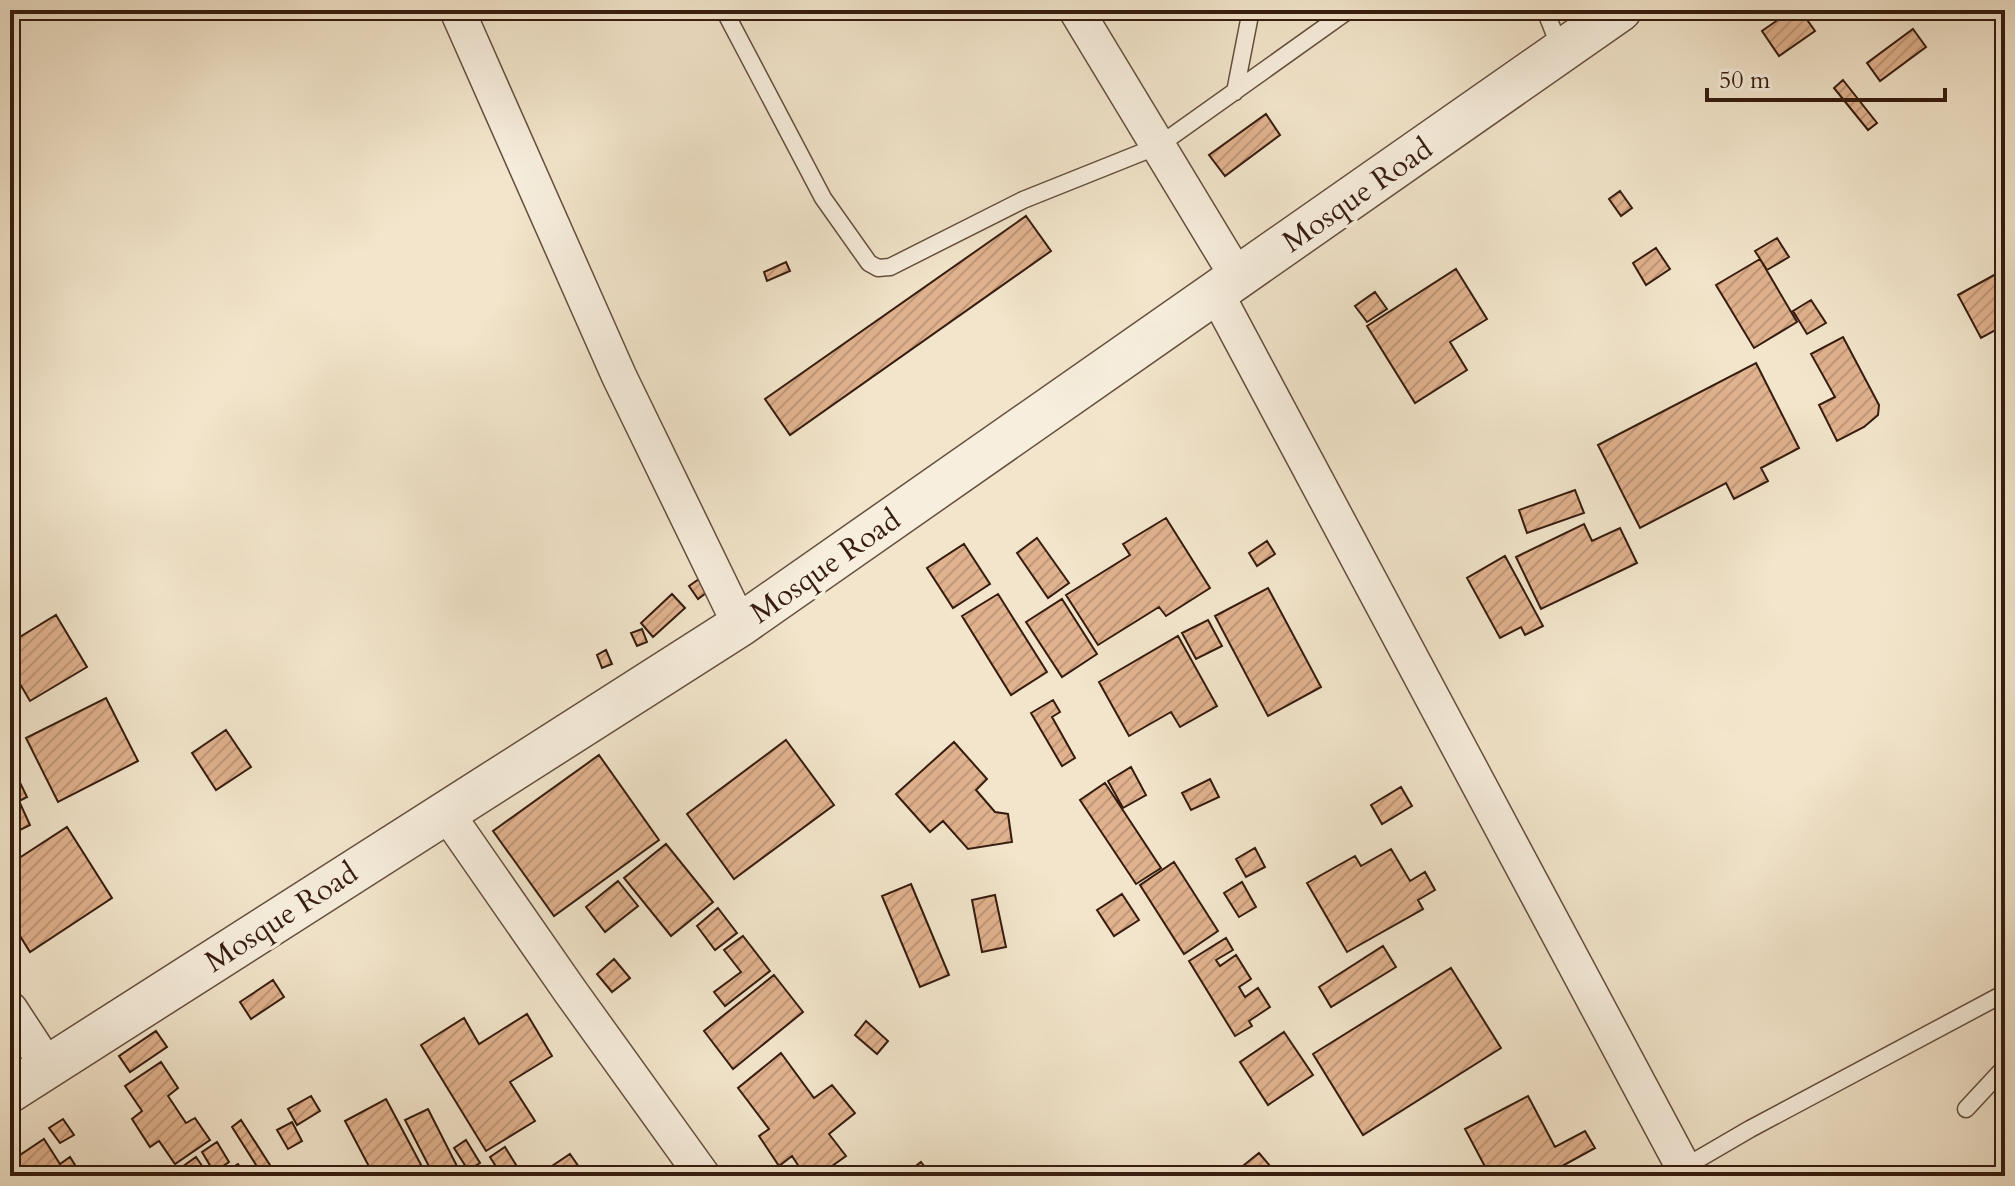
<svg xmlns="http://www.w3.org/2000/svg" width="2015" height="1186" font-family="Cardo,serif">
  <defs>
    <pattern id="building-hatch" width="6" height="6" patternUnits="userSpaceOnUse" patternTransform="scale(2)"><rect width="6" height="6" fill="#e0b28e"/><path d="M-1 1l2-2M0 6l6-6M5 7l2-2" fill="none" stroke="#c19879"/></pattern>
  </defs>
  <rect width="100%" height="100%" fill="#f2e5cb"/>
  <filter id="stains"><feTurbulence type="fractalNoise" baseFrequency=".0025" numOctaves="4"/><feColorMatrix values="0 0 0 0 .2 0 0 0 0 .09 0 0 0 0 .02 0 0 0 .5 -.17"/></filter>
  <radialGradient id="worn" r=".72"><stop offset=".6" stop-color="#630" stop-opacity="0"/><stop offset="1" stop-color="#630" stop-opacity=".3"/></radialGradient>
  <path fill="url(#building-hatch)" stroke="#361c0f" stroke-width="2" d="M1792,10h8l15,21 -36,25 -17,-25z
    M1913,29l13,18 -46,34 -13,-18z
    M1843,80l34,43 -9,7 -34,-42z
    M1266,114l14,21 -55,41 -16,-21z
    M1620,191l12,17 -11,8 -12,-17z
    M1026,216l25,35 -261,184 -25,-36z
    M1777,238l12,19 -22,13 -12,-19z
    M1656,248l14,21 -24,16 -13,-22z
    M1760,259l37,63 -43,26 -38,-63z
    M786,262l4,9 -23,10 -3,-9z
    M1456,269l31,50 -37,23 17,28 -52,33 -48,-77z
    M2005,269v56l-24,13 -23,-43z
    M1375,292l12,17 -20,13 -12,-16z
    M1811,300l15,23 -19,11 -14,-23z
    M1843,337l36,68 -1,10 -14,12 -27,14 -18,-36 16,-8 -24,-43z
    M1756,363l43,85 -38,20 7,13 -34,18 -8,-16 -86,45 -42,-83z
    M1575,490l9,23 -57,20 -8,-23z
    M1166,518l44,70 -44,28 -7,-9 -61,38 -32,-50 64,-40 -7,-11z
    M1584,524l8,17 28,-13 17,35 -96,46 -25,-52z
    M1037,538l32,45 -21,15 -31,-45z
    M1267,541l8,13 -18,12 -8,-13z
    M964,544l26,40 -37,24 -26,-40z
    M1505,556l38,70 -18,9 -4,-8 -21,11 -33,-60z
    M702,577l8,13 -12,9 -9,-13z
    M1268,588l53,99 -53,29 -53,-100z
    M672,594l13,14 -32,29 -12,-14z
    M998,594l49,78 -36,23 -49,-79z
    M1062,599l35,55 -35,23 -36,-55z
    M56,615l31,52 -57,34 -20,-34v-24z
    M1208,620l14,26 -26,13 -14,-26z
    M642,629l5,13 -10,4 -6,-13z
    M1178,636l39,70 -37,21 -9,-15 -42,24 -30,-54z
    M606,650l6,14 -10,4 -5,-13z
    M106,698l32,63 -80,41 -32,-64z
    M1053,700l7,12 -8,5 23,41 -13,8 -31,-53z
    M226,730l25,37 -35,23 -24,-37z
    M786,740l48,65 -100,74 -47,-65z
    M954,742l33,37 -11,11 19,22 13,2 4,28 -44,7 -25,-28 -13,11 -34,-38z
    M599,755l60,85 -105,76 -61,-85z
    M10,762l17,35 -8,4 11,24 -20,10z
    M1131,767l15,28 -23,13 -15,-27z
    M1210,779l9,18 -28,13 -9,-17z
    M1105,783l56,85 -25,16 -56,-84z
    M1401,787l11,19 -30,18 -11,-19z
    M67,827l45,71 -82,54 -20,-32v-56z
    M666,844l47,58 -42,34 -47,-58z
    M1255,848l10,19 -19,10 -10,-18z
    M1391,849l19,32 15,-9 10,18 -17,10 5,9 -76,43 -40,-69 48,-27 6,10z
    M1174,862l44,69 -34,23 -44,-69z
    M618,881l20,25 -33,26 -19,-25z
    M1242,882l14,25 -17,10 -15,-24z
    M911,884l38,91 -29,12 -38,-91z
    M1122,894l17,26 -25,16 -17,-26z
    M995,895l11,52 -24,5 -10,-52z
    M718,908l19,25 -22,17 -18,-24z
    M743,936l27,35 -45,35 -11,-14 27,-20 -17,-22z
    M1226,938l7,12 -17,10 4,6 16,-11 15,24 -12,8 6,10 13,-9 12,19 -21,14 3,5 -17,10 -46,-75z
    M1383,946l13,21 -65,40 -12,-20z
    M614,959l16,19 -18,14 -15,-18z
    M1451,968l50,80 -138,87 -50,-81z
    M774,975l29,37 -70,57 -29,-38z
    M273,980l11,17 -33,22 -11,-17z
    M527,1014l25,42 -42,26 25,39 -49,30 -65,-106 43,-27 15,26z
    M866,1021l22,20 -11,13 -22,-19z
    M156,1031l11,16 -37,25 -11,-16z
    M1284,1032l29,43 -45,30 -28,-43z
    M781,1053l33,45 18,-13 23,28 -26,21 17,22 -28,20h-13l-13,-20 -13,10 -20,-30 10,-7 -31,-41z
    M161,1062l17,26 -10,8 18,27 9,-5 15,22 -35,24 -16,-23 -9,6 -18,-28 10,-8 -17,-25z
    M311,1096l9,15 -23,14 -9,-16z
    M1528,1096l27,51 30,-16 10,17 -51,28h-54l-25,-47z
    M386,1099l41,77h-53l-29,-55z
    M428,1109l34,67h-28l-29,-56z
    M63,1119l11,16 -14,8 -11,-15z
    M241,1120l36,56h-14l-31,-49z
    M292,1122l10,19 -14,8 -11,-19z
    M44,1139l16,25 10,-7 12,19h-61l-10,-15z
    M466,1140l14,23 -12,7 -14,-22z
    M217,1142l12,20 -15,10 -12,-20z
    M505,1147l16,26 -4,3h-15l-12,-19z
    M1259,1153l17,20 -4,3h-38l-1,-2z
    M570,1154l9,13 -14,9h-6l-7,-10z
    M196,1157l13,19h-21l-6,-9z
    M921,1162l11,14h-29z
    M238,1164l8,12h-27z
    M1214,1166l5,10h-26z
    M1981,1167l3,9h-27l-1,-3z"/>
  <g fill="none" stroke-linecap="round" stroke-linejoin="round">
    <defs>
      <path id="service" d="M724,10l99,188 46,65 9,5 12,-1 133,-67 135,-54 191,-136
        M1545,10l16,40
        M1235,92l16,-82
        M1966,1109l39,-42
        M1683,1168l67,-39 255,-136"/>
      <path id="minor" d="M457,10l162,366 121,249
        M1076,10l162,268
        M1216,293l472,883
        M445,811l125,180 133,185
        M10,1009l38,58"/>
      <path id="tertiary" d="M10,1091l730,-466 880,-615"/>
    </defs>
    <use href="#service" stroke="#654e3e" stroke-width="19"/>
    <use href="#minor" stroke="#654e3e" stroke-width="37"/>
    <use href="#tertiary" stroke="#654e3e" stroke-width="45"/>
    <use href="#service" stroke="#f7eedd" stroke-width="16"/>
    <use href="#minor" stroke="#f7eedd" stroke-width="34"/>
    <use href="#tertiary" stroke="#f7eedd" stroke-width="42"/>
  </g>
  <g text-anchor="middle" stroke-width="7" stroke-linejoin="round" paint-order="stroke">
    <g font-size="30" fill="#361c0f" stroke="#f7eedd">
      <text transform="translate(1357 195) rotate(-35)" y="10">Mosque Road</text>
      <text transform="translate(825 566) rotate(-35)" y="10">Mosque Road</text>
      <text transform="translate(281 917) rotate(-33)" y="10">Mosque Road</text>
    </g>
  </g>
  <rect width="2015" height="1186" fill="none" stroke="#f2e5cb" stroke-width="40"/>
  <rect x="12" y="12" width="1991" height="1162" fill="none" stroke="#361c0f" stroke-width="4"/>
  <rect x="20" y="20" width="1975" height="1146" fill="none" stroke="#361c0f" stroke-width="2"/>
  <path d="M1707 88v12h238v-12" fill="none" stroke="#361c0f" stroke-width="4"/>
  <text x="1719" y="88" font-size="24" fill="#361c0f" stroke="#f7eedd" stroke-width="6" paint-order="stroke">50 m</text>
  <rect width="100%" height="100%" filter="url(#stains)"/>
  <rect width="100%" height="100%" fill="url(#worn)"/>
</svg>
